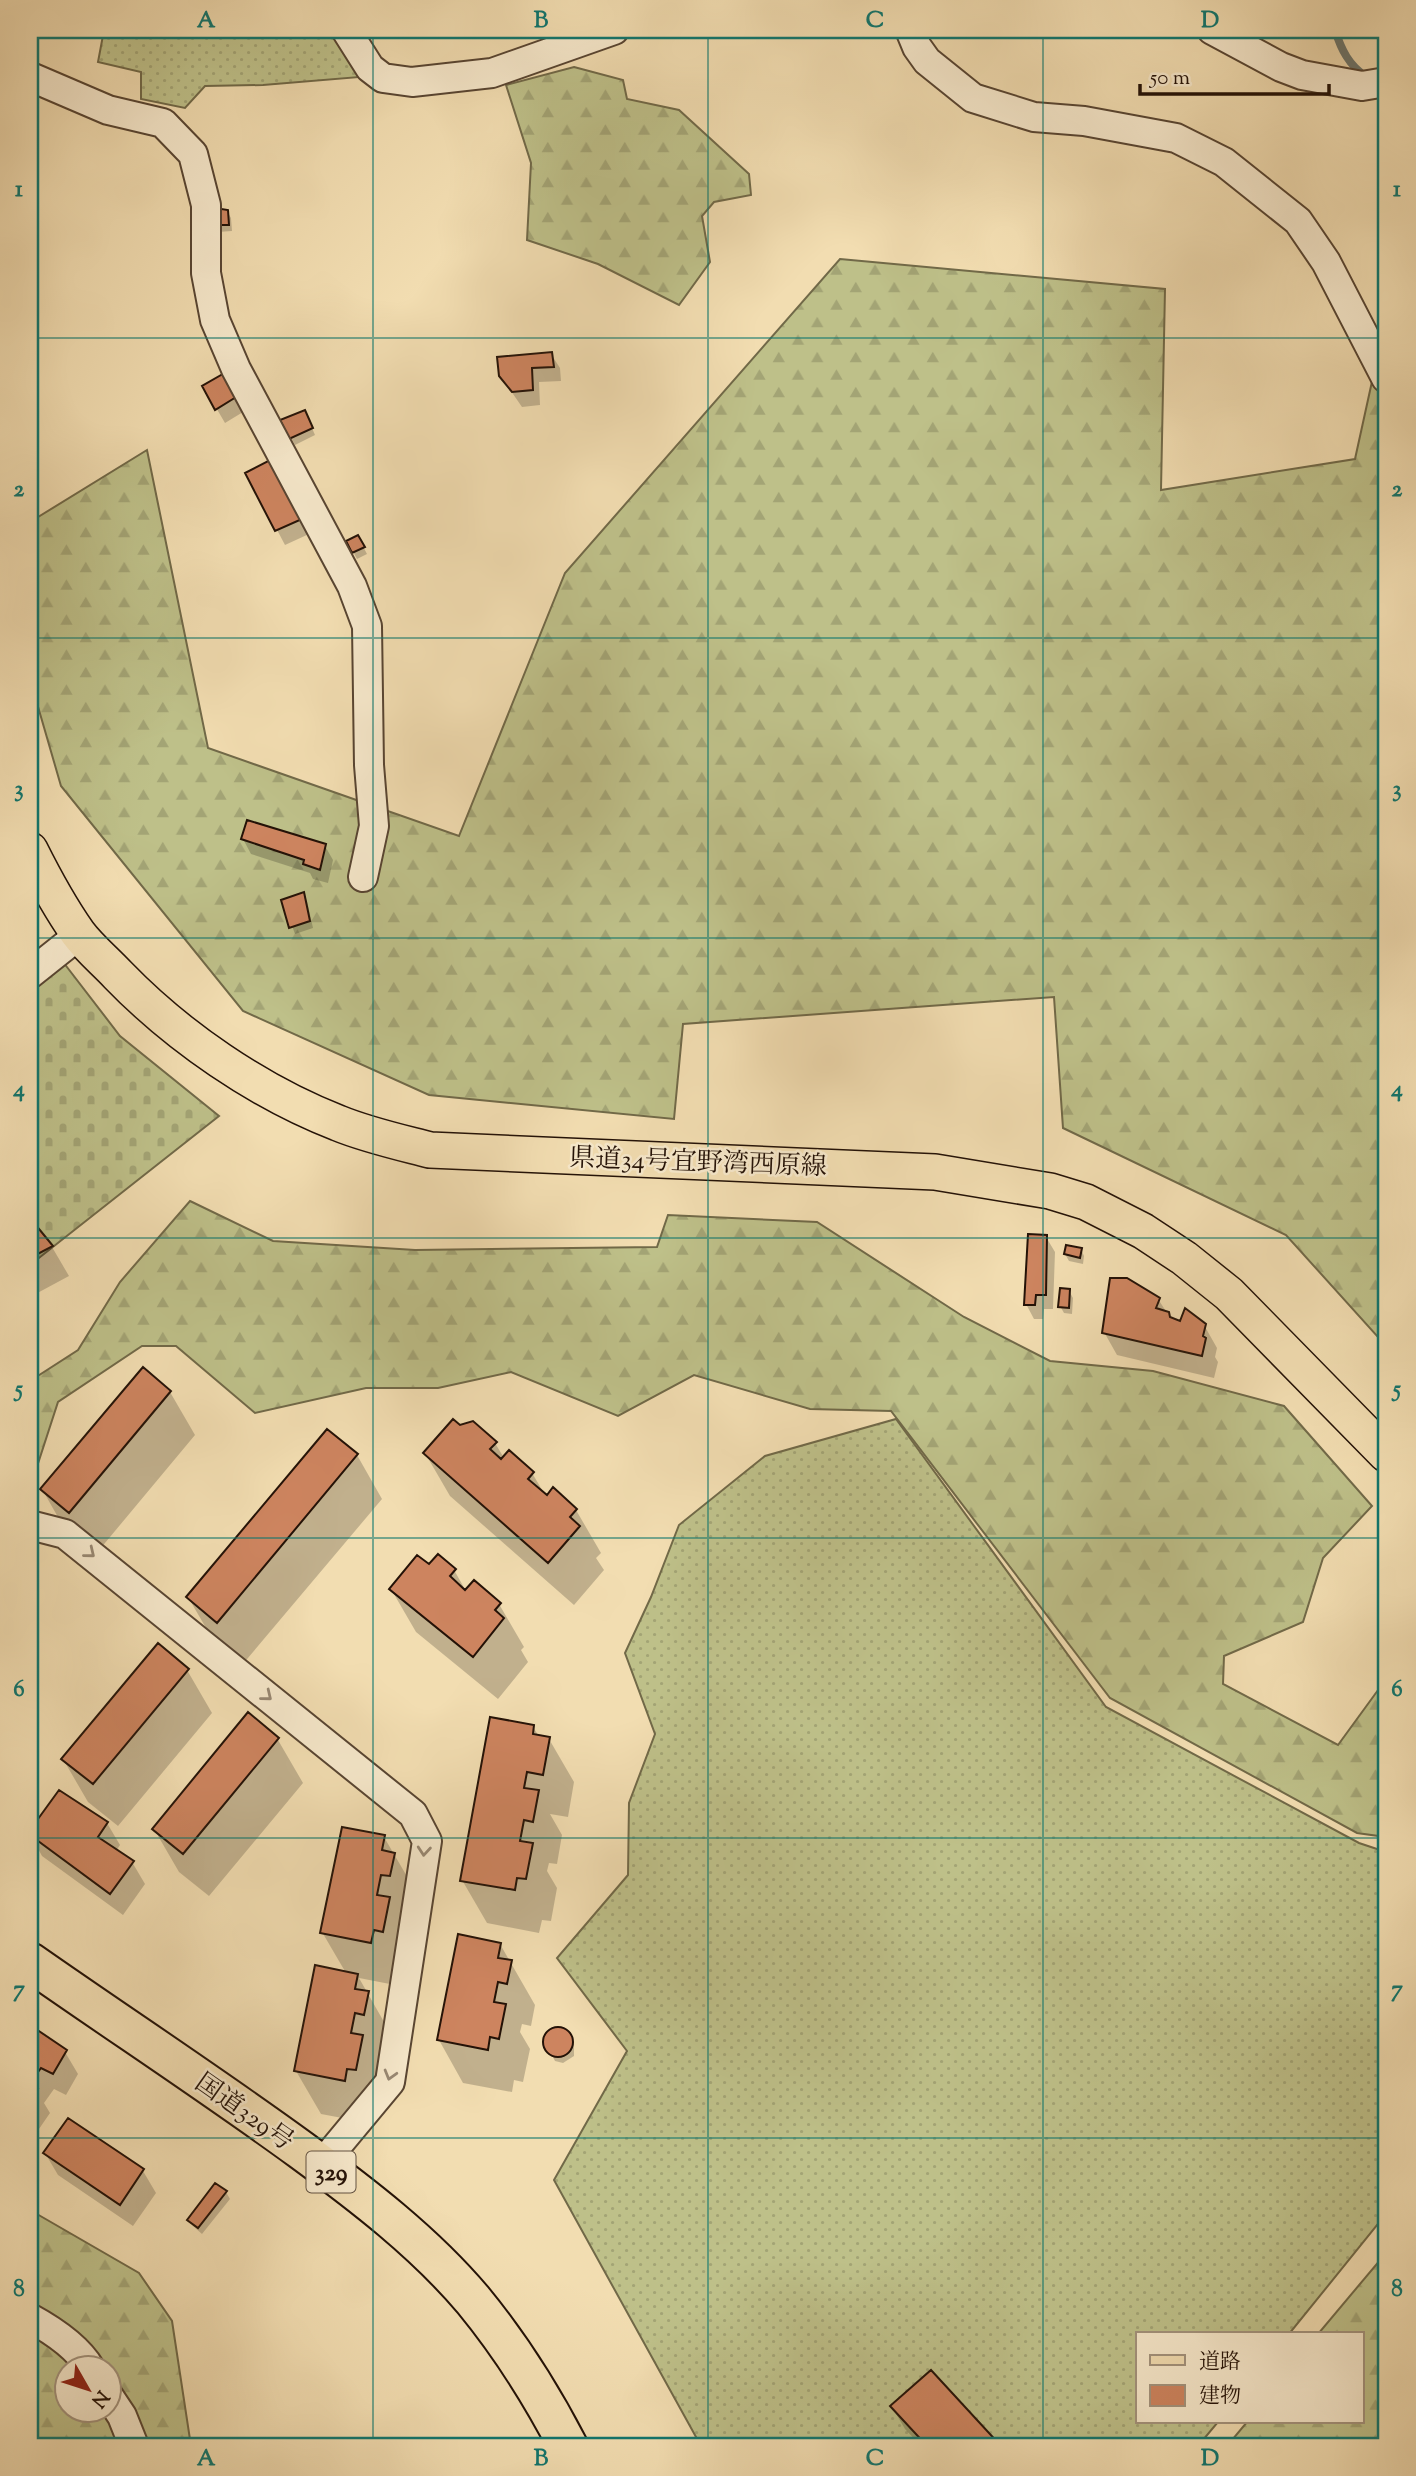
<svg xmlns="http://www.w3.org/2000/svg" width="1416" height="2476" font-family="'Sorts Mill Goudy','Noto Serif JP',serif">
  <defs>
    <pattern id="grass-dots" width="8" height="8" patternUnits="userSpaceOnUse" patternTransform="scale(1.75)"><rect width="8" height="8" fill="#bec089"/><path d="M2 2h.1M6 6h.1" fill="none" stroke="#a3a475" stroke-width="1.8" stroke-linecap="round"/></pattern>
    <pattern id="forest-firs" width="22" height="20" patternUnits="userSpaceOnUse" patternTransform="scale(1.75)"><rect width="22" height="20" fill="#bec089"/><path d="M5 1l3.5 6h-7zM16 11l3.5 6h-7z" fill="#a3a475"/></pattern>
    <pattern id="cemetery-stones" width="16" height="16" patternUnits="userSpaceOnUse" patternTransform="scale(1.75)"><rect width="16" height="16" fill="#bec089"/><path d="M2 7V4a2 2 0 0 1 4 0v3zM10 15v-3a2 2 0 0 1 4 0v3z" fill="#a3a475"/></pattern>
  </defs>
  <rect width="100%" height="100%" fill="#f2ddb1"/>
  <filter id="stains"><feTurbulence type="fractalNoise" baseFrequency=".00286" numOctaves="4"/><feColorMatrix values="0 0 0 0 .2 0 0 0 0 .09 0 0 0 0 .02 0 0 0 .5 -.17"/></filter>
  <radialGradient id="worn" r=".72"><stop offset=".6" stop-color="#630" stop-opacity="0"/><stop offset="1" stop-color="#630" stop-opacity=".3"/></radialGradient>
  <path fill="url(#grass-dots)" stroke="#716948" stroke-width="2" d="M104,30h225l31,47 -97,8 -58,1 -20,22 -44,-9v-27l-43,-10z
    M896,1419l210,288 253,136 27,9v362l-97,120h-151v88h80l-20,24h-308l-11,-8 -10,8h-168l-147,-266 73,-129 -70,-93 71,-83 1,-72 26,-69 -30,-81 26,-56 28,-72 86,-69z"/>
  <path fill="url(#forest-firs)" stroke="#716948" stroke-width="2" fill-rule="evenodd" d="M574,67l49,13 4,19 52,11 70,64 2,21 -37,7 -12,14 8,46 -31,43 -81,-41 -71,-24 4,-77 -25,-78z
    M840,259l325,30 -4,201 194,-31 27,-123 4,-6v1016l-100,-111 -223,-107 -9,-131 -371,27 -9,95 -245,-24 -186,-84 -182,-225 -31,-107v-157l117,-72 61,298 251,88 106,-263z
    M190,1201l83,40 142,9 242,-3 11,-32 149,7 147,95 86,44 103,10 131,35 88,100 -49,52 -20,64 -79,34 -1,28 115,61 43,-59 5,3v148l-29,-4 -247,-135 -219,-287 -81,-2 -116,-34 -76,41 -107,-44 -73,16h-72l-111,25 -79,-67h-34l-84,56 -26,80h-2v-101l48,-31 42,-68z
    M30,2210l109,63 33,48 19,125h-161zM66,2368h42v42h-42z
    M1386,2253v193h-159l20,-24h115v-88h-44z"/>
  <path fill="url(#cemetery-stones)" stroke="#716948" stroke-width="2" d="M60,958l60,78 99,80 -189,149v-296z"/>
  <path fill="#0003" d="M227,211l4,7 1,13 -14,1 -4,-7z
    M551,354l9,14 1,13 -22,1 1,23 -18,2 -22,-32z
    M227,373l21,36 -23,14 -21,-36z
    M308,419l7,16 -20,10 -13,-24z
    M272,461l37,73 -24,11 -38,-72z
    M358,537l9,17 -10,5 -9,-17z
    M243,839l82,7 8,14 -5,23 -15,-4 -3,-6 -59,-19z
    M303,894l4,7 6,27 -18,6 -12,-33z
    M30,1220l22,27 17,29 -39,21z
    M1046,1237l9,15 -2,57h-9l-1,10h-9l-8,-15z
    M1081,1249l3,7 -1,8 -14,-3 -4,-7z
    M1069,1291l4,7 -1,16 -8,-1 -4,-7z
    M1158,1299l13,20 10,4 23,2 13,23 -2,9 3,5 -4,16 -97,-23 -13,-23z
    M170,1392l25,43 -100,120 -28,-22 -25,-44z
    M460,1427l35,16 9,15 28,15 15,25 29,12 25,43 -5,5 8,12 -30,35 -124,-109 -25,-43z
    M327,1431l30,24 25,44 -140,166 -29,-25 -25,-43z
    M429,1567l25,3 12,21 33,13 25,43 -3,3 7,12 -30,37 -82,-67 -25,-43z
    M187,1670l25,43 -94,113 -30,-24 -25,-43z
    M249,1715l29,25 25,43 -94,113 -30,-24 -25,-43z
    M533,1727l7,11 9,1 25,43 -6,35 -18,-3 12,21 -5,29 -8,-1 -2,8 10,17 -6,33 -9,-1 -3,13 -52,-10 -25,-43z
    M59,1792l48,31 13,22 -4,6 16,11 13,22 -22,31 -81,-59 -12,-22z
    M384,1837l35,60 -24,88 -36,-7 33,58 -4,21 -9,-2 -2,9 10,16 -18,43 -48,-9 -25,-43 50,-98 -24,-41z
    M500,1944l35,61 -4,21 -9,-2 -2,8 10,17 -7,33 -9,-2 -2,12 -49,-9 -24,-43z
    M30,2028l35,24 13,22 -12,21 -12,-6 -10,14 6,10 -20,29z
    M554,2029h9l11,14v13l-11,7 -8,-2 -10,-19 2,-8z
    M45,2153l98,18 13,22 -23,33 -75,-51z
    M226,2192l4,7 -28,35 -9,-8 -4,-6z
    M930,2373l69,73h-78l-16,-17 -13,-22z"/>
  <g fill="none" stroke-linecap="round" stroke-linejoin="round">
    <path stroke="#6d776f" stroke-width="8" d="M1335,30c6,19 14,36 32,47"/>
  </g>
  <path fill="#cd845f" stroke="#241207" stroke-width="2" d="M215,208l13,2 1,15h-17z
    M552,352l2,15 -22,1 1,22 -21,2 -13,-16 -2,-19z
    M228,371l13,23 -26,16 -13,-24z
    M305,410l8,18 -24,11 -9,-19z
    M272,459l30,60 -27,12 -30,-58z
    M358,535l7,12 -13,6 -6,-12z
    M247,820l79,24 -6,26 -17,-6 1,-4 -63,-21z
    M304,892l6,29 -21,7 -8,-28z
    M30,1218l23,28 -23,12z
    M1028,1234l19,1 -1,60h-10l-1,10h-11z
    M1066,1245l16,3 -2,10 -16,-4z
    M1110,1278h17l33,20 -4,10 13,4 1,5 10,4 5,-13 21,16 -3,12 3,2 -4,18 -100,-23z
    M1060,1288l10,1 -1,19 -11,-1z
    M143,1367l28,24 -102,122 -29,-24z
    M453,1419l7,6 13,-4 24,21 -7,7 11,10 8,-9 25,22 -6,7 19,16 6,-8 24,22 -7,8 10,9 -32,37 -125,-110z
    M327,1429l31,25 -141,169 -31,-26z
    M438,1554l18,15 -6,7 15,14 9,-10 27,23 -6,7 9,8 -31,39 -84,-68 28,-34 12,9z
    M158,1643l31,26 -96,115 -32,-25z
    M248,1712l31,26 -96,116 -31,-25z
    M490,1717l44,8 -1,9 17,3 -7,38 -16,-3 -3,16 15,2 -6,32 -9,-2 -4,21 13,2 -7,36 -9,-1 -2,12 -55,-9z
    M59,1790l49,32 -10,15 36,24 -24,33 -80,-59v-5z
    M342,1827l43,8 -3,15 13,3 -5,23 -9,-1 -4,20 13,2 -7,35 -9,-2 -3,13 -51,-10z
    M458,1934l43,9 -3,15 14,2 -5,24 -9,-2 -4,20 12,2 -7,35 -9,-2 -2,13 -51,-10z
    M315,1965l43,9 -3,15 14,2 -5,24 -9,-2 -4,20 12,2 -7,35 -9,-1 -2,12 -51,-10z
    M30,2025l37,25 -14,24 -12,-6 -11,15 8,6 -8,13z
    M543 2042a15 15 0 1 1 30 0a15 15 0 1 1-30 0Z
    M68,2118l76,51 -24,36 -77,-52z
    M215,2183l12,8 -29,37 -11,-8z
    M931,2370l70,76h-74l-37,-40z"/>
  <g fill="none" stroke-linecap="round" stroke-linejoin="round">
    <defs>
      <path id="minor" d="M346,30l24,38 13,10 29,4 80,-9 122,-43
        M910,30l7,17 10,14 46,37 61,19 50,4 92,17 48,24 74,59 28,41 60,116
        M1212,30l69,37 21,8 60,11 24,-4
        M31,77l77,33 55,13 30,31 13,51v68l9,47 21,49 116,217 15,40 2,139 5,61 -11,51
        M30,974l49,-39
        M30,1525l35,9 348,280 14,27 -37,241 -69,83
        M30,2318c22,12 47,28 60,50
        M108,2395l14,21 12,30"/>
      <path id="major" d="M30,850c14,28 29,56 48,83 11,15 27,28 40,42 59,61 140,117 220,148 29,12 61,19 92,27l505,22 115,19 36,11 57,29 41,27 45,36 157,160"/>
      <path id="highway" d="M30,1962c90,63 182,123 271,188 60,44 123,92 172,150 37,45 68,94 95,146"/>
    </defs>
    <use href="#minor" stroke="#584532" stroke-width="32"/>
    <use href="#major" stroke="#241207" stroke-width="38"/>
    <use href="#highway" stroke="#241207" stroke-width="42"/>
    <use href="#minor" stroke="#f7e9cc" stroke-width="28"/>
    <use href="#major" stroke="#f2ddb1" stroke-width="35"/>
    <use href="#highway" stroke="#f2ddb1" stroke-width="38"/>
  </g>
  <defs><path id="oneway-chevron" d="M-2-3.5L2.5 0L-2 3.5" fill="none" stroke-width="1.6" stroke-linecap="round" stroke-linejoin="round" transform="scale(1.75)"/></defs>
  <g stroke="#988873">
    <use href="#oneway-chevron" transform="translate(90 1553) rotate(39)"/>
    <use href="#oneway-chevron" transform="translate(267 1696) rotate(39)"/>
    <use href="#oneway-chevron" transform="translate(424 1851) rotate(95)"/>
    <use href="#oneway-chevron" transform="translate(390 2075) rotate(106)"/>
  </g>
  <path fill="none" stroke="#0f766e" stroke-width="2" stroke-opacity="0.55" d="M373,30v2416M708,30v2416M1043,30v2416M30,338h1356M30,638h1356M30,938h1356M30,1238h1356M30,1538h1356M30,1838h1356M30,2138h1356"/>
  <g text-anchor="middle" stroke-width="5" stroke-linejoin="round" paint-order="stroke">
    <rect fill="#f7e9cc" stroke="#635242" stroke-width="2" x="306.5" y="2151.5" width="49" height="41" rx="5"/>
    <g font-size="24" font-weight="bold" fill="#241207">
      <text x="331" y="2180">329</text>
    </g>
    <g font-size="26" fill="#241207" stroke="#f7e9cc">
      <text transform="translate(698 1161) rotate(2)" y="9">県道34号宜野湾西原線</text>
      <text transform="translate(245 2111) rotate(35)" y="9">国道329号</text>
    </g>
  </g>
  <rect width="1416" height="2476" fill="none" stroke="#f2ddb1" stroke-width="77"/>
  <rect x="1136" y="2332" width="228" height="91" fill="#f7e9cc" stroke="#a3937d" stroke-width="2"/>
  <rect x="1150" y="2355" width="35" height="10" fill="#f2ddb1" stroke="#a3937d" stroke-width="2"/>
  <text x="1199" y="2368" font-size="21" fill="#241207">道路</text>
  <rect x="1150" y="2385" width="35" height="21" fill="#cd845f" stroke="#a3937d" stroke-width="2"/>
  <text x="1199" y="2402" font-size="21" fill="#241207">建物</text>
  <g transform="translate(88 2389) rotate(129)"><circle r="33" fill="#f7e9cc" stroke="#a3937d" stroke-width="2"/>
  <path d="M0-5L12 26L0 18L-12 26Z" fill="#8f2418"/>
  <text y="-10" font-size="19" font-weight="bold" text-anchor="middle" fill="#241207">N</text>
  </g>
  <path d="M1140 84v10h189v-10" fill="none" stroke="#241207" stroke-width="3.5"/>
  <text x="1150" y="84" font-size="21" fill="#241207" stroke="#f7e9cc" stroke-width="5" paint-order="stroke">50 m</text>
  <rect x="38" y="38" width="1340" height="2400" fill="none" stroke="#0f766e" stroke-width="2.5"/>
  <g font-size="23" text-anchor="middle" font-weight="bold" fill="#0f766e">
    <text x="206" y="27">A</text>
    <text x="541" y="27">B</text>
    <text x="875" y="27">C</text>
    <text x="1210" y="27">D</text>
    <text x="19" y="196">1</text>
    <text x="1397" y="196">1</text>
    <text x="19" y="496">2</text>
    <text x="1397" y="496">2</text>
    <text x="19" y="796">3</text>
    <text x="1397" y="796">3</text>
    <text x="19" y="1096">4</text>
    <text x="1397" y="1096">4</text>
    <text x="19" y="1396">5</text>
    <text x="1397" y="1396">5</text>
    <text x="19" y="1696">6</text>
    <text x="1397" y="1696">6</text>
    <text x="19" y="1996">7</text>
    <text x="1397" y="1996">7</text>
    <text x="19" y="2296">8</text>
    <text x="1397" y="2296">8</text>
    <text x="206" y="2465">A</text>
    <text x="541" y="2465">B</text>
    <text x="875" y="2465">C</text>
    <text x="1210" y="2465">D</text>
  </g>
  <rect width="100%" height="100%" filter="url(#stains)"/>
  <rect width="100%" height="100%" fill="url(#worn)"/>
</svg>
